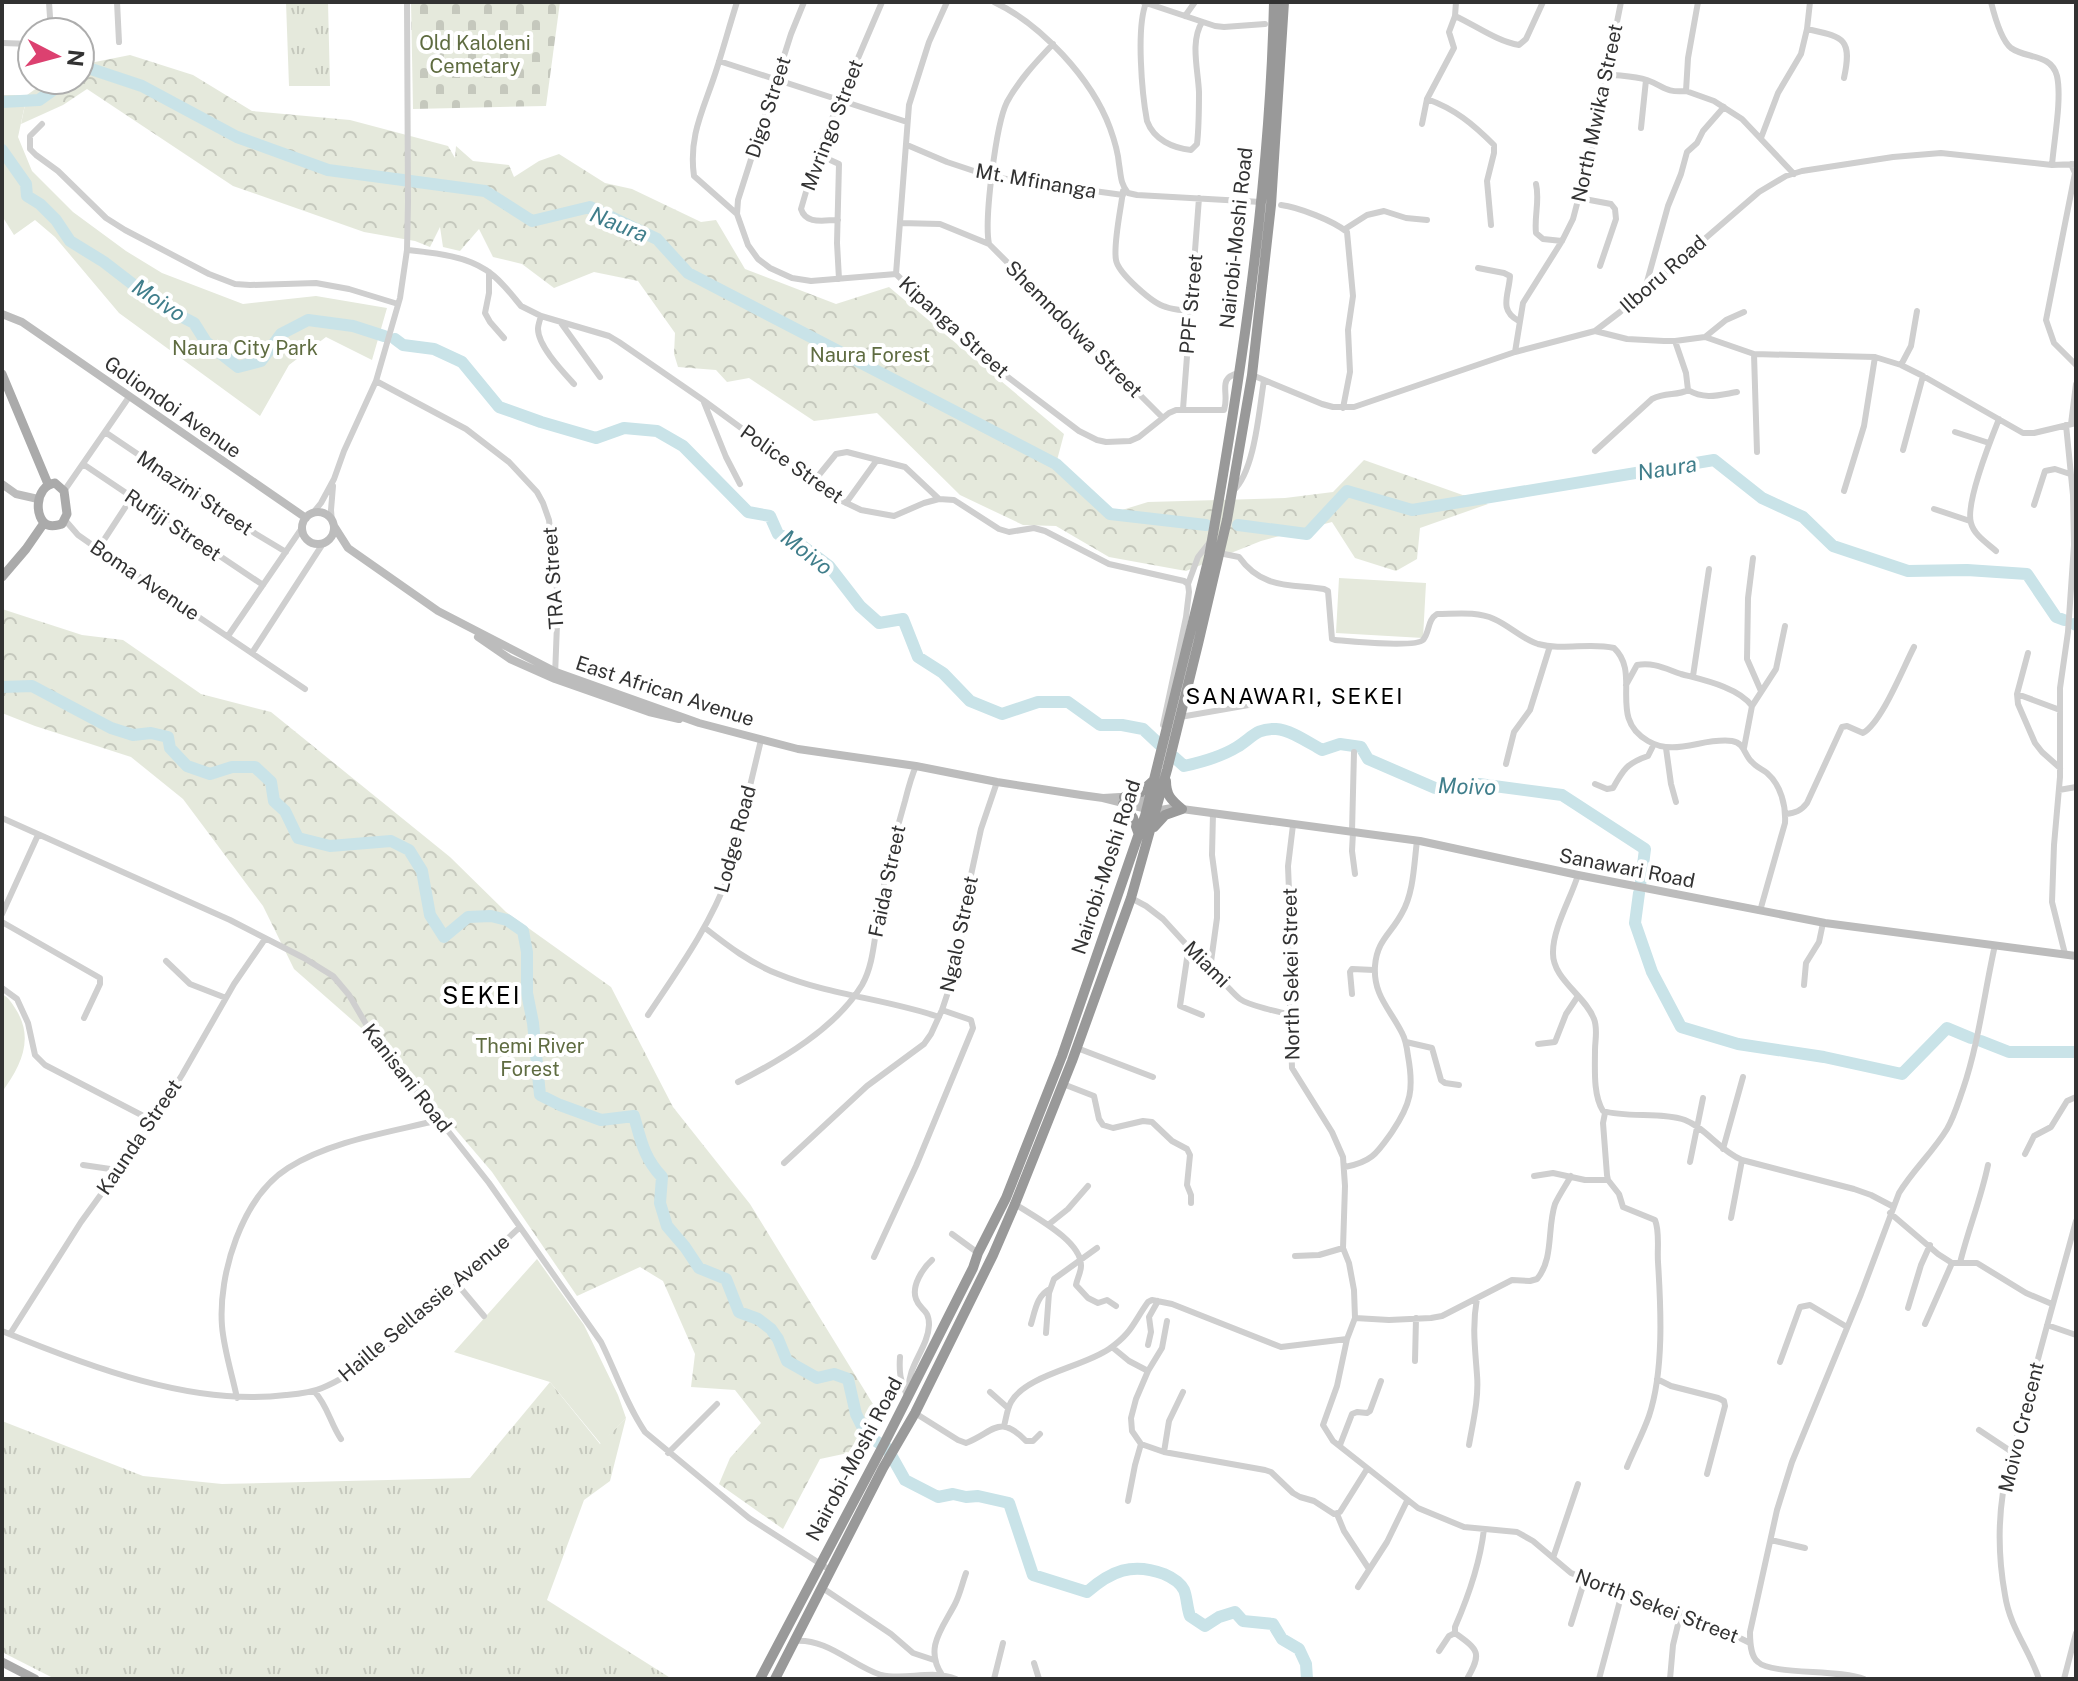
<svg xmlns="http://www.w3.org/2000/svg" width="2078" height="1681" font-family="'Public Sans',sans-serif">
  <defs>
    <pattern id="grass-tufts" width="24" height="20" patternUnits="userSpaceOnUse" patternTransform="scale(2)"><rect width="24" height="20" fill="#e5e9dc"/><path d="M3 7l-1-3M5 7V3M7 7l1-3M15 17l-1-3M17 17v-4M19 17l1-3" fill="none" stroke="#c5c8bd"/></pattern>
    <pattern id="forest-crowns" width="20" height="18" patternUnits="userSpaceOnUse" patternTransform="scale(2)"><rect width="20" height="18" fill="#e5e9dc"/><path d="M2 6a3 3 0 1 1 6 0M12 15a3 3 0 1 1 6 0" fill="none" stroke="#c5c8bd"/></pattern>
    <pattern id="cemetery-stones" width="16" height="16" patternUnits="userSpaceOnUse" patternTransform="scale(2)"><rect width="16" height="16" fill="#e5e9dc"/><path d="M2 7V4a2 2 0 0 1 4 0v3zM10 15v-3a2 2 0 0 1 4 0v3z" fill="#c5c8bd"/></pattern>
  </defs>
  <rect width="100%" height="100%" fill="#fff"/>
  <path fill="url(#grass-tufts)" d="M286,2h42l2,84h-41z
    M550,1382l50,62 26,-26 -16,63 -26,19 -37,100 125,79h-617l-53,-27v-231l141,55 79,8 248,-6z"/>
  <path fill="url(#forest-crowns)" d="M130,55l63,20 59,36 98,9 98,26 7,12 1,-12 17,15 36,4 5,12 25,-16 20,-7 46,29 27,6 69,33 15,-2 29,49 91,35 53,-17 175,147 -8,30 53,50 39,-12 137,-4 48,-6 31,-32 124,44 -68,24 -3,31 -21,12 -41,-13 -23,-36 -71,19 -75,30 -77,-14 -53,-31 -33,-1 -63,-30 -83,-82 -63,8 -65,-43 -22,4 -11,-12 -38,-3 -4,-13 1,-21 -37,-52 -44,-9 -40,16 -32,-24 -29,-7 -14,-28 -19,22 -17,-4 -3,-20 -10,20 -15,-6 -51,-9 -131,-46 -146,-97 -24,16 -42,19 6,-29 21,-15h32v-15z
    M2,609l80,26 41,5 78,54 70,18 179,145 56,55 105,75 62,120 77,97 126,205 -28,44 -28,6 -37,70 -64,-45 11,-26 31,-35 -26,-33 -44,-3 4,-33 -32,-73 -23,-14 -63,29 -85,-124 -100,-117 -98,-86 -31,-63 -80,-107 -52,-42 -96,-31 -33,-13z"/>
  <path fill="url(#cemetery-stones)" d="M411,2h149l-14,104 -133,3z"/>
  <path fill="#e5e9dc" d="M2,95h25l-9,42 14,34 41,41 53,39 36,22 81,31 73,-8 71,12 -15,52 -46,-23 -37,28 -29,51 -141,-103 -64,-76 -20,-17 -21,15 -12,-19z
    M1339,578l87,5 -3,55 -87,-5z
    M2,994c7,4 9,8 13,14 20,30 6,58 -13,84z
    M537,1259l47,66 34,70 8,23 -25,26 -51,-62 -96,-30z"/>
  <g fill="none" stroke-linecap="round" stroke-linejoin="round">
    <path stroke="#c9e3e8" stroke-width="12" d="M80,71l5,-4 57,19 95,51 91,33 157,21 47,30 58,-14 67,32 31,34 368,191 54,50 96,11
      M2,102l37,-2 28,-20
      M2,150l24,34 1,12 13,8 16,16 14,21 34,21 57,44 33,17 12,19 32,25 23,-6 20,-27 27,-14 45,6 31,10
      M395,339l8,6 31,4 28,13 37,45 42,15 55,16 28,-10 33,3 26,15 65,66 22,4 8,18 22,10 29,22 31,40 19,17 24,-4 15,38 25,16 27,28 32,13 36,-12h30l32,23h22l21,4 16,15
      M1238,525l69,9 40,-43 65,19 302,-50 48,38 41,19 30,29 75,25 59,-1 60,4 29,43 8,3
      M2074,624l2,1
      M2,687l30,-1 79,42 22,7 18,-2 17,4 2,11 17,18 23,8 22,-7h23l16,15 3,19 11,10 13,27 32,8 61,-5 18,9 13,21 8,44 14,22 24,-20 23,-1 16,4 16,11 4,21v41l6,30 7,72 20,10 41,15 33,-4c7,25 10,42 28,61l-2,26 7,23 18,21 14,21 27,11 13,33 19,7 13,10 7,10 9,22 30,17 17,-4 14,5 8,35 7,14 8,10 16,10 18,32 33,17 15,-3 13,3 12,-1 31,7 24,72 54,17c24,-21 45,-30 77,-18 7,3 16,8 20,16 3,7 3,18 6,26l15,10 14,-9 16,-5 8,9 30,3 9,15 17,10 7,15 1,15
      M1174,757l10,9c18,-4 37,-9 53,-19 15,-9 19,-19 39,-18 15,1 33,14 46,21l18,-6 21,3 7,12 67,29h24l20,-4 83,11 83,54 -4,32
      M1639,893l-4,30 17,49 29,55 57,17 86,13 78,17 45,-46 24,10
      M1981,1041l28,11h67"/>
    <path stroke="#cfcfcf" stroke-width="6" d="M49,2l2,30
      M117,2l2,40
      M737,2c-7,22 -13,44 -20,66 -12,39 -29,66 -23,108l43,38 11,31 10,14 12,9 22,10 19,3 85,-7 88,85 95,72 18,9 9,2 24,-1 9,-4 30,-24 7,-3h48c6,-17 -8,-32 15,-37
      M994,2c47,22 98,77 116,126 4,11 8,24 9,36 2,11 1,19 9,29l9,2 124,7
      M1143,2l72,24 9,1 41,-3
      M1456,2l-1,14 -6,16 5,16 -27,51c28,10 46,25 67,46v8l-7,28 4,44
      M1698,2l-10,56 -2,33 28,10 28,18 52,55
      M1991,2c3,12 10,38 20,46 15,11 40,5 46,28 5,23 -3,64 -5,89
      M1146,3c-10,25 -4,91 1,118 7,19 26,27 44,29l6,-6c2,-17 2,-35 2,-52 -1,-23 -9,-50 3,-70
      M1185,16l10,-14
      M1455,16c20,9 43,26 64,29l7,-6 17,-37
      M1807,29c35,8 46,8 37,49
      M2,43l30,1
      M1053,44c-17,18 -34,36 -46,58 -11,22 -23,118 -18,142l174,174
      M719,61l188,61
      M1607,74c13,2 27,2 40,6 17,6 18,13 39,11
      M42,124l-12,12v13l6,6 22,16 48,47 19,12 84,44 26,10 15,1 66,-2 33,6 49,15
      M1422,124l5,-25
      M1641,128l5,-48
      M1761,138l17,-45 23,-39 6,-25 3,-27
      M907,145l40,17 45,15 131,18
      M817,154l22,10 -2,79 2,36
      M2071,164l4,9 -29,147 8,23 22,22
      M1536,184c4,16 -2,32 0,49l7,6 19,2
      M1123,191c-2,18 -10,53 -7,69 2,13 37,44 50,47 7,3 17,3 25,4
      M1579,198l32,6 4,5 1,10 -16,47
      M1281,205c17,2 53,16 66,27l6,64 -5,34 2,42 -7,36
      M737,214l1,-14 53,-166 13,-32
      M838,220c-14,0 -32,5 -37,-11l16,-55 65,-152
      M900,223l40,1 49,20
      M1345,229l22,-14 17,-4 22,7 21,2
      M407,250c26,3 56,5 79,20 14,9 25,24 35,36l20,10 68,20 10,6 84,58 135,99 23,11 33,6 30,-13 15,-4 15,1 45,29 10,3 25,-4 11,3 64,33 75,17 4,3 1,8 -3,25 -23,108
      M1478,268l26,5 6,3c-1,19 -12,34 9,45
      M489,272v21l-4,20 5,9 14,16
      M896,274l13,-169 20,-63 18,-40
      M1645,289l23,-83 13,-32 6,-22 10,-9 6,-12 21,-24
      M541,316c-1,4 -3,9 -3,13 0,17 25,43 36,55
      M561,323l39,54
      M1595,331l32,8 37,2h11l30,-4 49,17 121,3 26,8 22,11 100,57h11l42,-10
      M1705,337l21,-17 18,-8
      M1515,352l8,-49 39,-62 11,-22 19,-72 29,-145
      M1754,354l3,98
      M1901,365l10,-19 6,-35
      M1252,375l70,29 11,3h21l161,-55 80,-21 25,-19 139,-120 27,-16 16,-5 91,-14 48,-4 111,12 24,-1
      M376,381l90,48 43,33 28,30 6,11 6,17 9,78 -3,78
      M1688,390c17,10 31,5 49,2
      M703,400l23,57 14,27
      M1183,409l16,-211
      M2071,424l5,-40
      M105,432l151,102 30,18
      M1955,432l34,11
      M1903,450l20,-74
      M1595,451l57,-52c14,-7 25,-3 36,-9l-2,-17 -11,-32
      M83,464l180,121
      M814,481l22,-27 11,-2 58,15 34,32
      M64,491l65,-94
      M1233,491c22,-20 26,-81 31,-111
      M1844,491l20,-65 11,-69
      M846,503l31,-43
      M2034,505l11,-34 10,-2 15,5
      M1934,509l36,12
      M313,513l8,-10 13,-24 10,-28 32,-70 24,-83 7,-48 1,-48 -1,-200
      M65,520l13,15 20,14 207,140
      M332,522l-1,-12 2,-24
      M98,549l34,-52
      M1996,551c-9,-8 -22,-16 -25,-28 -6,-20 20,-84 28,-104
      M1219,553l20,4c23,32 50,27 85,32l4,2 4,48 3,1c13,1 80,8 88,0 7,-8 4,-20 14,-26 18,0 40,-3 57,5 16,7 28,20 44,25 25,7 51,-2 76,4 28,26 -7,70 34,93 27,16 55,-4 84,0 13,2 12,14 20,21 4,5 10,7 15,11 14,12 19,33 18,50l-25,88
      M1753,558l-5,40 -1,61 14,32
      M1188,584l10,-27 11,-14
      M228,636l74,-108
      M252,653l72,-111
      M2028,653l-11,41 1,10 17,39 7,9 18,16
      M1693,676l16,-107
      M1626,685l11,-20c17,-3 29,4 44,9 22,6 57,13 71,32l-8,42
      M2017,694l43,16
      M1752,706l24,-37 9,-43
      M1180,717l98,-17
      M1666,748l5,36 5,18
      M1506,764l8,-32 16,-22 20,-64
      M1595,784l12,5 6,-1c10,-18 14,-25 35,-32l6,-12
      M2059,790l17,-3
      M1786,814c9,-1 15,-3 21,-11l35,-76 5,-1 16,7c19,-11 40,-65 51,-86
      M2,818l228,102 74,38 29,18 16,19 24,41 116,147 112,159c15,30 25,62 44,90l104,86 81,52
      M1293,825l-5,41 3,74 -1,65 2,63 40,64 11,25 2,29 -2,62 6,15 5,27 1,28 -8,21 -10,47 -14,39 10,16 85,67 46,19 53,5 16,9 38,32 51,20 79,26 49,24
      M1352,832l2,-80
      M1353,832l-1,19 3,23
      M1578,875c-7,23 -25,53 -25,77 -1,27 32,43 41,67 4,10 1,21 1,31 0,19 -2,45 8,61 23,7 61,1 82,9 21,8 35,31 57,40l112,29 17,6 21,11
      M1131,898l15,8 17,13 53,58c10,6 15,15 24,22 8,6 41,14 51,15
      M2,914l36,-79
      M2,922l98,56v6l-16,34
      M705,928c23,18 45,35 73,46 51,21 108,25 161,43
      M1189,945l-9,61 22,9
      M2065,954l-13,-52 2,-57 6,-68v-89l8,-56 6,-87 -1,-50 -7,-70
      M166,961l24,23 36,14
      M1210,969l7,-51v-26l-5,-37 1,-42
      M1804,985l2,-22 13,-21 4,-19
      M2,988l15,11 11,24 7,32 10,10 108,56
      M1352,994l-2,-22 2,-3 22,1
      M648,1015c30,-45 62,-89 81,-141l32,-134
      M1406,1042l26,6 9,32 4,3 14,2
      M1538,1044l17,-2 11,-28 12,-18
      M1077,1048l76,29
      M738,1082c43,-22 98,-54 124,-97 12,-21 12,-48 17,-71 6,-38 15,-76 26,-113 3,-12 6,-24 11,-35
      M1063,1084l31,12 5,23 4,6 10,3 30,-7 9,1 20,19 15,8 3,6 -3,30 4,10v8
      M1605,1113l-2,10 4,52 1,5 11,14 4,13 32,13c5,12 2,29 3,42 3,47 6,109 -9,154 -6,17 -15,34 -22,51
      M1723,1149l20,-72
      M2025,1154l9,-18 17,-9 16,-26 9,-4
      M1690,1162l13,-64
      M784,1163l83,-77 57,-42 7,-10 11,-24 15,-45 14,-90 10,-46 16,-47
      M83,1165l34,5
      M1345,1167c27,-5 32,-14 47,-35 19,-28 22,-43 16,-76 -1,-8 -2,-16 -6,-23 -12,-24 -29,-38 -27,-67 2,-26 16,-32 27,-53 12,-21 12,-50 15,-72
      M1534,1176l19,-3 32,7h23
      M1015,1204c18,12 67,37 66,62 0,6 -4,13 -5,19l12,13 10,5 9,-3 9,6
      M1890,1213l48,41 14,9h25l49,30 26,11
      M1731,1218l11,-58
      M1048,1225l20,-16 20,-23
      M952,1234l26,19
      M1295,1256l24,-1 24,-7
      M874,1257l42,-91 57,-138 -2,-8 -29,-10
      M1960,1263c8,-33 21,-64 28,-98
      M458,1285l26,31
      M1908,1308l13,-43 9,-20
      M1355,1318l34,2 42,-2 11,-2 70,-36 18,1 7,-2c17,-20 10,-51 18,-75 4,-9 11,-19 16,-28
      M1031,1324c4,-13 6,-29 19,-35
      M1925,1324l27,-61
      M2047,1325l29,10
      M2,1331c85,35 192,76 284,64 12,-1 25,-2 36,-7 43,-17 87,-64 121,-94l15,-9 62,-58
      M1046,1333l3,-40 5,-14 43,-31
      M10,1334l71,-112 63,-87 38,-60 52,-91 31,-45
      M1148,1345l3,-13 -2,-15 9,-16
      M1112,1347l17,14 19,10 -12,28 -5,19 1,13 9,13 23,8 101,18 6,2 22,21 7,4 14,4 20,13 6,-2 27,-43
      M900,1357c-1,14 0,25 7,38
      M1415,1361l1,-43
      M1780,1362l20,-55 10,-2 37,22
      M1148,1371l14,-23 5,-27
      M1657,1379l14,7 47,12 6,3 1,5 -18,68
      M909,1390c-2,-24 19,-42 20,-65 0,-17 -9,-14 -13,-26 -5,-13 7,-31 16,-39
      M314,1391c14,15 16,32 27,48
      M990,1392l18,16
      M237,1398c-5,-24 -13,-48 -15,-72 -4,-52 20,-129 66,-158 42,-27 103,-36 151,-48
      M915,1413l43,27 8,3c28,-11 33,-30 60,-2h7l7,-7
      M1004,1426c2,-7 3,-17 7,-24 15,-27 72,-35 98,-53 23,-16 24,-26 39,-47l4,-2 20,4 109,43 66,-8
      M1979,1430l33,22
      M1340,1445l12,-31 5,-2 10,1 3,-2 11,-30
      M1469,1445c4,-23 10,-47 8,-70 -2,-28 -5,-48 0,-77
      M1164,1452l5,-31 14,-29
      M668,1453l49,-49
      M1128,1501l7,-36 6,-21
      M1337,1514l7,17 25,38
      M1771,1540l34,8
      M1553,1558l25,-74
      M821,1587l70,47 22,19 21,7
      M1358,1587l29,-45 20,-41
      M1571,1624l14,-45
      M794,1641c34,-3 57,24 87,34 25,6 50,-6 75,4
      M1439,1651l10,-15 6,-3
      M1034,1663l5,16
      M942,1675c-18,-27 0,-46 13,-71 5,-10 7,-20 11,-31
      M994,1679l9,-36
      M1467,1679c15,-26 12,-29 -12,-46v-6c14,-32 25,-63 29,-98
      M1599,1679l23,-86
      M1670,1679l3,-34 8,-33
      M1864,1679c-24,-10 -93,-4 -106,-17 -8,-6 -8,-21 -8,-30l27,-122 15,-48 69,-168 38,-101c14,-23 34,-41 48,-64 7,-12 11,-26 16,-40 16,-47 21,-95 32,-144
      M2039,1679c-10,-30 -29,-51 -34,-84 -6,-33 -7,-70 -2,-103 6,-32 17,-63 25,-95 15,-59 32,-117 48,-176
      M2064,1679l12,-46"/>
    <path stroke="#bcbcbc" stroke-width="8" d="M2,314l20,8 284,196
      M2,484l14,10 22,5
      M302 528a16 16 0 1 1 32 0a16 16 0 1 1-32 0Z
      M334,526l14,22 90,63 118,61 143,51 99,26 118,17 81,16 84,13 22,3 17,-1 33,4
      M478,637l32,22 45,20 94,33 30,7
      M1103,798l52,13 17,-3 10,1 238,32 158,34 247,48 251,33"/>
    <path stroke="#aaa" stroke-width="9" d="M2,374l46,110
      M55,483l9,8 3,23 -5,10c-5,1 -9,3 -14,1 -14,-5 -14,-39 7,-42z
      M2,577l24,-28 18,-26
      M2,1662l33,17"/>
    <path stroke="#999" stroke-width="10" d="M1124,797l17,-5 12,-11
      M1123,804l10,14 5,14
      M1154,827l11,-12 17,-6c-11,-9 -16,-14 -16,-28
      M760,1679l124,-235 89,-176 5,-15 28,-55 56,-142 83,-240 64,-259c32,-183 61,-369 65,-555
      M775,1679l108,-211 32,-55 78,-158 22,-51 57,-143 59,-163 36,-128 31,-126 29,-124 25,-145 19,-170 13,-203"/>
  </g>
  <g text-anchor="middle" stroke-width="8" stroke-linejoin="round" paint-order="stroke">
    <g font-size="20" fill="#5f6c41" stroke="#fff">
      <text x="475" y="50">Old Kaloleni<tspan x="475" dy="23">Cemetary</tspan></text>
      <text x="245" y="355">Naura City Park</text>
      <text x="870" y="362">Naura Forest</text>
      <text x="530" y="1053">Themi River<tspan x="530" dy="23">Forest</tspan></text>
    </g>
    <g font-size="20" fill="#323232" stroke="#fff">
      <text transform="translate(768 107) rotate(-72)" y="7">Digo Street</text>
      <text transform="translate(1597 113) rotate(-78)" y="7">North Mwika Street</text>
      <text transform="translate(832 125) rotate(-69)" y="7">Mvringo Street</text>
      <text transform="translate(1036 181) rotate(10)" y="7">Mt. Mfinanga</text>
      <text transform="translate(1236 238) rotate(-84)" y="7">Nairobi-Moshi Road</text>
      <text transform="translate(1663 274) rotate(-41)" y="7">Ilboru Road</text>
      <text transform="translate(1191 304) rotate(-85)" y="7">PPF Street</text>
      <text transform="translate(954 327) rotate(42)" y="7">Kipanga Street</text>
      <text transform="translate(1074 329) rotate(45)" y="7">Shemndolwa Street</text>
      <text transform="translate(173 407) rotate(35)" y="7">Goliondoi Avenue</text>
      <text transform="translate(792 464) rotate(35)" y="7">Police Street</text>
      <text transform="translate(195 493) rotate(34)" y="7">Mnazini Street</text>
      <text transform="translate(173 525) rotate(34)" y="7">Rufiji Street</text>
      <text transform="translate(553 578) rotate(-94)" y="7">TRA Street</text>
      <text transform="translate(145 580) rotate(34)" y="7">Boma Avenue</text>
      <text transform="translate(665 691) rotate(18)" y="7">East African Avenue</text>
      <text transform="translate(735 839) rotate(-75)" y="7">Lodge Road</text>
      <text transform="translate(1106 867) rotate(-72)" y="7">Nairobi-Moshi Road</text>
      <text transform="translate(1627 868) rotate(11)" y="7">Sanawari Road</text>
      <text transform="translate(887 881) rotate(-78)" y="7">Faida Street</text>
      <text transform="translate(959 934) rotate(-78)" y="7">Ngalo Street</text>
      <text transform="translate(1207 964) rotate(45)" y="7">Miami</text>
      <text transform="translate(1291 974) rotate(-91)" y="7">North Sekei Street</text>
      <text transform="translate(407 1078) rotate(52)" y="7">Kanisani Road</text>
      <text transform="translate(139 1137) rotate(-56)" y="7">Kaunda Street</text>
      <text transform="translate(424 1308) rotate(-40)" y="7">Haille Sellassie Avenue</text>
      <text transform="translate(2021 1427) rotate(-76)" y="7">Moivo Crecent</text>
      <text transform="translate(854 1459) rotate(-62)" y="7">Nairobi-Moshi Road</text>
      <text transform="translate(1657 1606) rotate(21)" y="7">North Sekei Street</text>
    </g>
    <g font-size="22" font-style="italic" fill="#407e8b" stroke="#fff">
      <text transform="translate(619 224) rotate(22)" y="8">Naura</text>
      <text transform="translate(159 300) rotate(33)" y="8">Moivo</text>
      <text transform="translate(1667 468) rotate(-9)" y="8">Naura</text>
      <text transform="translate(807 552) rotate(38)" y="8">Moivo</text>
      <text transform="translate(1467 786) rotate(2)" y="8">Moivo</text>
    </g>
    <g font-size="22" letter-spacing="2" fill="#000" stroke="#fff">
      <text x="1295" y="704">SANAWARI, SEKEI</text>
    </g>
    <g font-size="24" letter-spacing="2" fill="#000" stroke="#fff">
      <text x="482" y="1004">SEKEI</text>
    </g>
  </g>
  <rect width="2078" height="1681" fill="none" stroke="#323232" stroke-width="8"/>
  <g transform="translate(56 56) rotate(96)"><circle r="38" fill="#ffffff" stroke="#adadad" stroke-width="2"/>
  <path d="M0-6L14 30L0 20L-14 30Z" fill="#dc4170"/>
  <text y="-12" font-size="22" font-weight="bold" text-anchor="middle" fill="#323232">N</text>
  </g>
</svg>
